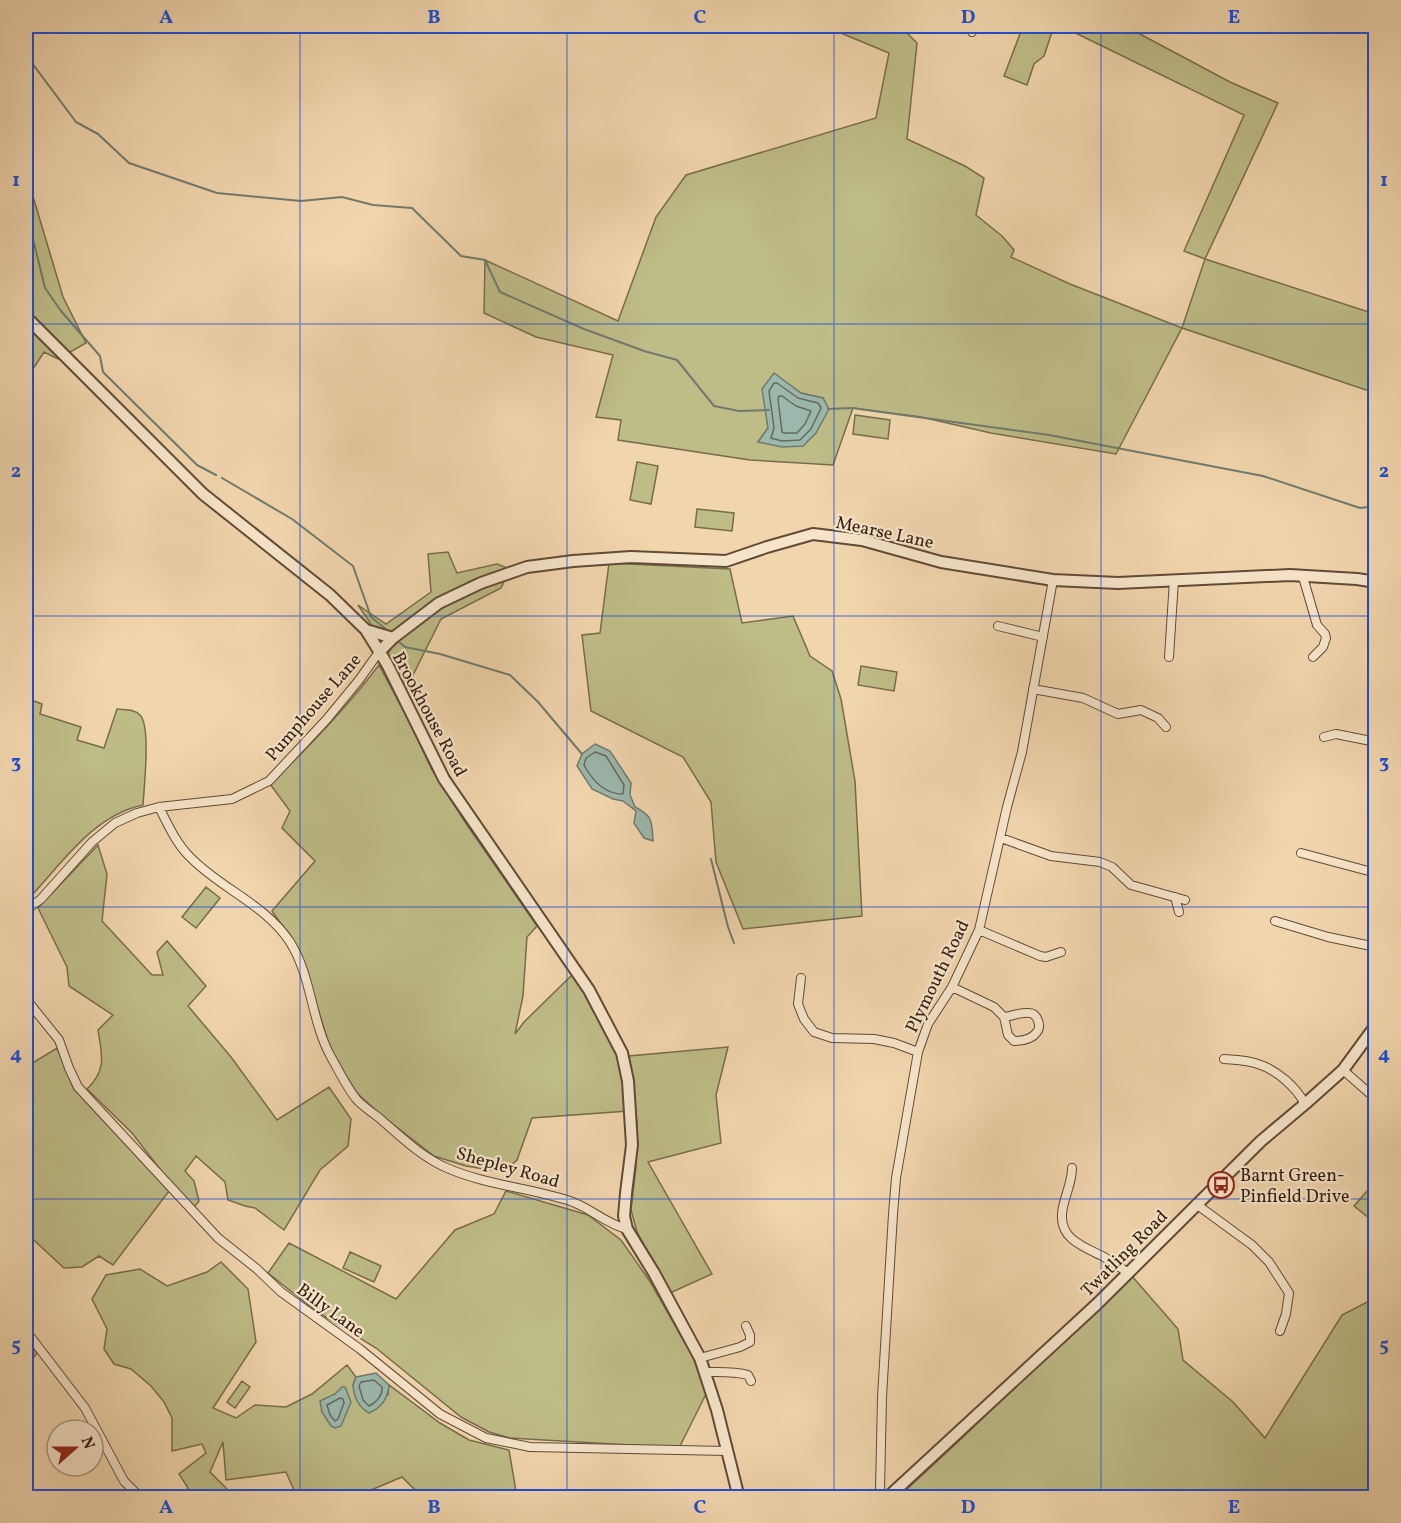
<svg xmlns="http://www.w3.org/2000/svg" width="1401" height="1523" font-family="Vollkorn,serif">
  <rect width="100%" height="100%" fill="#f1d5ad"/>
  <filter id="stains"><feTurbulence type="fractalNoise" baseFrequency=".00333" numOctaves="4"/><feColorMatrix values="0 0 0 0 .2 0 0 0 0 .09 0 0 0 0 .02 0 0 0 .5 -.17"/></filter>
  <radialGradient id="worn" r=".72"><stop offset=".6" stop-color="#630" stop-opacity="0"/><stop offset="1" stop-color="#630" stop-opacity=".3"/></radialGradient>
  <path fill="#bebc87" stroke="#786c4b" stroke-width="1.5" fill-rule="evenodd" d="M824,26h76l17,17 -10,96 58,27 19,12 -8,37 26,21 12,14 -3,7 59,27 112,44 23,-69 -21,-8 60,-136 -183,-89h64l105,56 48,21 -73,156 170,55v79l-193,-65 -66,126 -125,-21 -70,-16 -68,-9 -20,57 -83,-5 -132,-20 3,-20 -25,-3 17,-62 -77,-18 -52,-24 1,-53 133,61 38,-104 30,-42 190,-57 13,-65zM774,374l27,19 22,5 -65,44 10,-14 -2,-18z
    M1023,26h31l-10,30 -10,8 -7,21 -23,-9z
    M26,173l37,124 23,46 -28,16 -14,-7 -18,28z
    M855,415l35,5 -2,19 -35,-5z
    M637,462l21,4 -7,38 -21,-4z
    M697,509l37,4 -2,18 -37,-4z
    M448,552l9,21 40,-9 13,5 -9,19 -60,31 -35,70 -18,-35 7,-13 -22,-14 -15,-22 28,19 45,-32 -3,-38z
    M609,563l121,6 12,54 51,-7 17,40 22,15 9,28 14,82 7,135 -119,13 -27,-67 -5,-60 -28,-45 -92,-46 -9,-76 18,-2z
    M379,665l32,60 21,45 35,55 70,101 -10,11 -4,59 -8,38 9,-12 50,-49 47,89 7,49 -96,7 -15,42 -14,12 -37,-6 -32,-10 -53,-41 -24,-22 -25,-39 -32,-103 -28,-40 43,-50 -33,-33 8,-17 -20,-27c39,-37 76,-76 109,-119z
    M861,666l36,6 -3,19 -36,-6z
    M26,698l16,6 -2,10 41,13 -4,13 27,8 13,-39c8,1 18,0 23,6 11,11 4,72 3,90 -48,10 -78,54 -110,89l-7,5z
    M98,845l9,29 -5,47 50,54h11l-6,-23 10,-11 39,45 -18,20 43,51 46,63 52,-33 22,32 -3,27 -28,24 -36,60 -29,-22 -10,-2 -17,-6 -3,-18 -29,-26 -11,15 9,10 5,20 -5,6 -21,-21 -41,-53 -45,-44c20,-19 15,-34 11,-59l15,-15 -44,-29 -2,-19 -29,-59z
    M206,887l14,11 -24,30 -14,-11z
    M728,1047l-12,48 5,48 -73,19 64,112 -42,19 -33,-61 -6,-22 5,-43 1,-44 -8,-67z
    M57,1048l17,41 95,102 -56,74 -14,-9 -17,11 -18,1 -38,-35v-166z
    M1375,1182v41l-21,-17z
    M506,1191l82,24 33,25 28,40 45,79 12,35 -27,54 -169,-10 -21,-6 -28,-15 -85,-69 -60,-37 -48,-38 21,-30 107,56 59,-69 39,-16z
    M350,1252l31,14 -7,16 -31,-14z
    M221,1262l27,27 8,53 -43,66 23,10 19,-13 31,2 26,-13 35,-29 9,12 -3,8 35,10 1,-10 51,38 29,17 40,10 8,47h-95l-20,-20 -38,16v4h-67l-11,-25 -60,8 -3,-38 -13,30 25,25h-55l8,-9 -9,-14 27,-21 -4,-9 -30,7v-33l-8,-16 -13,-16 -20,-17 -17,-5 -10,-15 3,-20 -15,-30 14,-24 34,-6 27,17 40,-14z
    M1131,1275l47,54 5,31 50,42 32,36 77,-123 27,-14 6,3v193l-465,1 -5,-7 56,-52z
    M26,1339l11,14 -11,15z
    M242,1381l8,6 -15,21 -8,-6z"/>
  <path fill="#9bb8ac" stroke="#717a6d" stroke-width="1.5" d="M774,373l27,20 22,5 6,11 -13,24 -13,13 -21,1 -24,-5 10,-14 -6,-39z
    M595,744l15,7 21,32 -1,12 5,12c18,9 17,15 18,34l-9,-3 -10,-15 2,-12 -13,-10 -10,-2 -21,-10 -15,-23 5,-12z
    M376,1373l13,12c-1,13 -8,23 -20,28 -11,-6 -15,-16 -16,-28l3,-8z
    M342,1387h3l6,15 -10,24 -6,2 -4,-2 -9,-14 -2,-11 15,-7z"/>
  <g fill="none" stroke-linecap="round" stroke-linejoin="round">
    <path stroke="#666a5e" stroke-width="1.5" d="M774,383h3l21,15 20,5 3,5 -10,21 -11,11 -18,1 -11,-3 3,-10 -5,-37z
      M779,396h3l14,10 15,5 -6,13 -8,9h-13l-2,-1 -4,-33z
      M595,752l11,4 18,29 -1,9c-19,0 -31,-14 -39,-29l2,-7z
      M374,1380l8,7c1,8 -6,16 -13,19l-6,-6 -4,-14 2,-4z
      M340,1398l3,1 1,4 -6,16 -3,2 -5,-6 -3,-10z"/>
    <path stroke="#717a6d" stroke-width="2" d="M26,55l50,67 22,12 31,29 88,30 84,8 41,-4 31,8 39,3 49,48 24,4 15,32 84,37 60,22 33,9 37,46 25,5 30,-1
      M26,230l8,13 11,45 16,23 39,45 3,16 94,93 19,10
      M828,409l24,-1 197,27 214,41 97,32 16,-2
      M222,478l70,41 61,47 18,51 17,14
      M398,641l7,6 35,7 70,21 28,27 44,52
      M711,859l17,68 6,16"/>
    <defs>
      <path id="minor" d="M972,32l4,-6
        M1303,577l14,48 8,9 1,4 -3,9 -10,10
        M998,626l45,11
        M1169,657l5,-77
        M1033,689l50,9 35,16 23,-4 17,8 8,9
        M1324,737l12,-3 40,8
        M159,807c9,18 17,36 31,50 31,32 75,47 100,85 22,35 21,79 41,115 8,14 16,31 26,43 6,6 14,12 21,17 21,18 43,40 69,51 39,17 83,20 123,33 21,7 36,23 57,28
        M1001,838l50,18 49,6 12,5 19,18 54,15
        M1301,853l75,20
        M1175,897l4,15
        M26,910l15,-11 51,-57 23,-19 22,-10 22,-6 73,-8 37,-18 58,-62 32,-39 20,-28
        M1275,921l53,16 48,10
        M979,930l61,26 6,1 15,-5
        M801,978l-3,26 6,15 10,13 18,6 42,1 20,4 24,9
        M952,987l42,20 10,10c8,-1 17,-5 25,-4 8,0 13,13 8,19 -5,7 -15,9 -23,9l-6,-6 -4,-18
        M26,999l33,41 10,28 9,19 140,151 39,31 24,23 79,57 80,65 46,24 44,9 197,4
        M1224,1059c11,1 23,1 34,5 19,6 38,23 47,40
        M1343,1070l33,29
        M1072,1168c0,17 -9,30 -10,46 -2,26 23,33 42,43 8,5 16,10 24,16
        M1196,1204l56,41 17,17 20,31 -3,21 -6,17
        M26,1331l59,77 39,73 17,17
        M700,1358l40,-11 10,-5v-7l-4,-9
        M705,1372c15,0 29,-1 43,3l3,6
        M883,1498l-3,-8 2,-93 11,-183 3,-36 22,-126 10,-28 24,-37 27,-57 28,-123 15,-55 31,-172"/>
      <path id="tertiary" d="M26,317l177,177 127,101 36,35 21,34 57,115 145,211 33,63 6,28 4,64 -6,48 -2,23 3,13 27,44 46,85 17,52 22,88
        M366,630l27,8
        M379,652l14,-14 46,-35 42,-20 46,-16 46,-6 58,-4 95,4 41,-14 46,-13 49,6 79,22 112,18 65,3 172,-8 67,4 19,3
        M887,1498l210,-194 164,-163 44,-37 38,-34 33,-45"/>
    </defs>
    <use href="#minor" stroke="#624a36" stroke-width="10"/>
    <use href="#tertiary" stroke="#624a36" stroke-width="14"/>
    <use href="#minor" stroke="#f6e4ca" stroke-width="8"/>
    <use href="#tertiary" stroke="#f6e4ca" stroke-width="10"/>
  </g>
  <path fill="none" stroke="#1d4ed8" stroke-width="1.5" stroke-opacity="0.55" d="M300,26v1472M567,26v1472M834,26v1472M1101,26v1472M26,324h1350M26,616h1350M26,907h1350M26,1199h1350"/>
  <defs>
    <symbol id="bus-ring" viewBox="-11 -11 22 22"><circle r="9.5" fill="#f6e4ca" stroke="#8f2418" stroke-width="1.5"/><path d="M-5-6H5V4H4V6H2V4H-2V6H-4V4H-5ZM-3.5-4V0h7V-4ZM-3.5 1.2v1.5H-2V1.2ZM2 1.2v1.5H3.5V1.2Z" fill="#8f2418"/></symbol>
  </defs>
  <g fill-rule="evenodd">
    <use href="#bus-ring" x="1206" y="1170" width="30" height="30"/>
  </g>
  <g text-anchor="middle" stroke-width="4.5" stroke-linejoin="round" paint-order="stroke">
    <g font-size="18" fill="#321c0f" stroke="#f6e4ca">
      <text transform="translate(885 532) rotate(12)" y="6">Mearse Lane</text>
      <text transform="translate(313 707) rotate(-49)" y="6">Pumphouse Lane</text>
      <text transform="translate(430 714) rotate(62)" y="6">Brookhouse Road</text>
      <text transform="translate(937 976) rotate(-64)" y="6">Plymouth Road</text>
      <text transform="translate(508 1167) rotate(16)" y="6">Shepley Road</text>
      <text transform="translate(1124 1253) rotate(-45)" y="6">Twatling Road</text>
      <text transform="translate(331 1310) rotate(36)" y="6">Billy Lane</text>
    </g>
    <g font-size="18" fill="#321c0f" stroke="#f6e4ca" text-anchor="start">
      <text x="1240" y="1181">Barnt Green-<tspan x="1240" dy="21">Pinfield Drive</tspan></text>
    </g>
  </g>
  <rect width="1401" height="1523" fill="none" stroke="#f1d5ad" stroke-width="66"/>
  <g transform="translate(75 1448) rotate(69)"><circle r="28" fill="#f6e4ca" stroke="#a8947f" stroke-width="1.5"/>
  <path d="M0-4.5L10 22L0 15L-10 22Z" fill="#8f2418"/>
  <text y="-9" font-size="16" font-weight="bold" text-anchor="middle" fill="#321c0f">N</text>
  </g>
  <rect x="33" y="33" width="1335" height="1457" fill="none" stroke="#1d4ed8" stroke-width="2"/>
  <g font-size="20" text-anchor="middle" font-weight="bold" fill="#1d4ed8">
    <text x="166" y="23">A</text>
    <text x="434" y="23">B</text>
    <text x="700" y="23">C</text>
    <text x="968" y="23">D</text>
    <text x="1234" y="23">E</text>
    <text x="16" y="186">1</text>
    <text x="1384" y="186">1</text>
    <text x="16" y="477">2</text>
    <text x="1384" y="477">2</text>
    <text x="16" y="768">3</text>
    <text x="1384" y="768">3</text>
    <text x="16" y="1060">4</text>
    <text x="1384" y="1060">4</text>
    <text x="16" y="1351">5</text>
    <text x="1384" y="1351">5</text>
    <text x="166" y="1513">A</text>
    <text x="434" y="1513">B</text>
    <text x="700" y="1513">C</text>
    <text x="968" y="1513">D</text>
    <text x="1234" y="1513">E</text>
  </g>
  <rect width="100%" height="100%" filter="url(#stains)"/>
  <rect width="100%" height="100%" fill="url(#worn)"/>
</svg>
